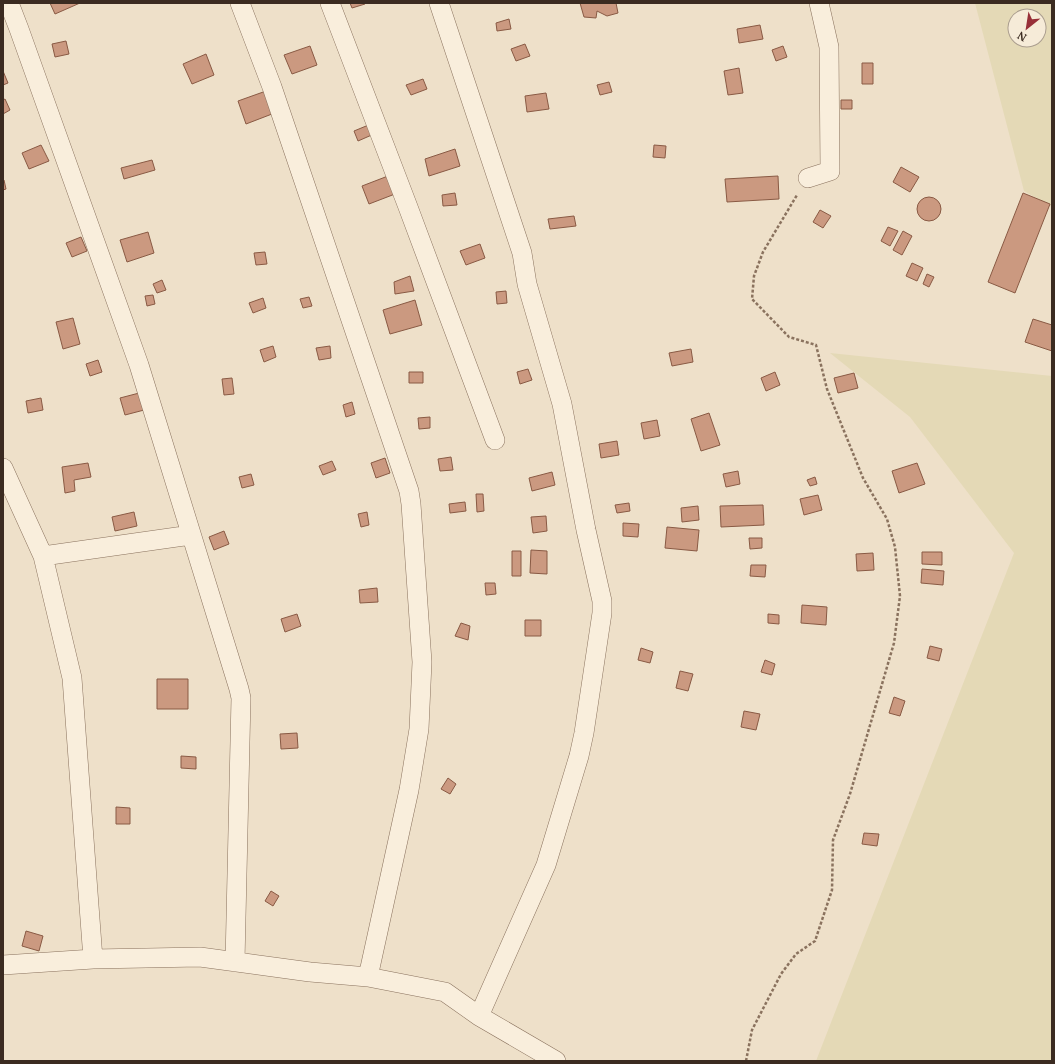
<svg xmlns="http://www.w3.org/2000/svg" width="1055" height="1064" font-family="'PT Serif',serif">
  <rect width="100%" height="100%" fill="#eee0c9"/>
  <path fill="#e4d9b6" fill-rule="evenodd" d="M975,3h77v204l-28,-16zM1015,16h24v24h-24z
    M830,353l222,23v685h-236l198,-508 -104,-136z"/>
  <path fill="#cb9980" stroke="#895a44" d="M50,3h30l-25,11z
    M350,3h15v1l-13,4z
    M580,3h36l2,10 -11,3 -10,-5 -1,7 -12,-1z
    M509,19l2,10 -14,2 -1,-8z
    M760,25l3,14 -24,4 -2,-14z
    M66,41l3,13 -14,3 -3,-13z
    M525,44l5,12 -14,5 -5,-12z
    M310,46l7,19 -25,9 -8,-19z
    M783,46l4,11 -11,4 -4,-11z
    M206,54l8,21 -22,9 -9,-20z
    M862,63h11v21h-11z
    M739,68l4,25 -15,2 -4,-24z
    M3,71l5,12 -5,2z
    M423,79l4,10 -16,6 -5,-10z
    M609,82l3,10 -12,3 -3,-10z
    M266,91l6,23 -26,10 -8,-23z
    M546,93l3,16 -22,3 -2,-16z
    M5,99l5,11 -7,4v-14z
    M841,100h11v9h-11z
    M371,124l3,10 -16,7 -4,-10z
    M41,145l8,16 -20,8 -7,-16z
    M654,145l12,1 -1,12 -12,-1z
    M455,149l5,17 -31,10 -4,-17z
    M152,160l3,10 -31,9 -3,-11z
    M901,167l18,10 -9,15 -17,-10z
    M388,176l7,18 -26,10 -7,-18z
    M778,176l1,23 -52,3 -2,-23z
    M3,180h1l2,9 -3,1z
    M455,193l2,12 -14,1 -1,-11z
    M1023,193l27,11 -35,89 -27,-11z
    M917 209a12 12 0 1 1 24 0a12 12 0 1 1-24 0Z
    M820,210l11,6 -8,12 -10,-6z
    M574,216l2,10 -26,3 -2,-10z
    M888,227l10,4 -8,15 -9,-5z
    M903,231l9,5 -10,19 -9,-5z
    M148,232l6,21 -27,9 -7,-22z
    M81,237l6,14 -15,6 -6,-14z
    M480,244l5,14 -19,7 -6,-14z
    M265,252l2,12 -11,1 -2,-12z
    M912,263l11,5 -6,13 -11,-5z
    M927,274l7,3 -5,10 -6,-3z
    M410,276l4,15 -19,3 -1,-12z
    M162,280l4,10 -9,3 -4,-9z
    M506,291l1,12 -10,1 -1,-12z
    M153,295l2,9 -8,2 -2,-10z
    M309,297l3,9 -9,2 -3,-9z
    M263,298l3,10 -13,5 -4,-10z
    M415,300l7,25 -32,9 -7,-24z
    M73,318l7,26 -17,5 -7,-27z
    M1033,319l19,6v26l-27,-9z
    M273,346l3,11 -12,5 -4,-12z
    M330,346l1,12 -12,2 -3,-12z
    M691,349l2,13 -21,4 -3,-13z
    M98,360l4,12 -12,4 -4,-12z
    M528,369l4,11 -12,4 -3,-12z
    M409,372h14v11h-14z
    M775,372l5,13 -14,6 -5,-13z
    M854,373l4,15 -20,5 -4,-15z
    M232,378l2,16 -10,1 -2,-16z
    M143,392l5,17 -23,6 -5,-17z
    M41,398l2,12 -15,3 -2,-12z
    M352,402l3,12 -9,3 -3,-12z
    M709,413l11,32 -19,6 -10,-32z
    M430,417v11l-11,1 -1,-11z
    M657,420l3,16 -16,3 -3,-16z
    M617,441l2,14 -18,3 -2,-14z
    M451,457l2,13 -13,1 -2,-12z
    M385,458l5,15 -14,5 -5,-15z
    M332,461l4,9 -13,5 -4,-9z
    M88,463l3,14 -17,3 1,11 -10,2 -3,-26z
    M917,463l8,21 -26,9 -7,-22z
    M738,471l2,13 -14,3 -3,-13z
    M552,472l3,13 -23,6 -3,-13z
    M251,474l3,11 -12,3 -3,-11z
    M815,477l2,7 -7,2 -3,-6z
    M476,494h7l1,17 -7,1z
    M818,495l4,15 -18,5 -4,-16z
    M465,502l1,9 -16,2 -1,-9z
    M629,503l1,8 -13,2 -2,-8z
    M763,505l1,20 -43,2 -1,-21z
    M698,506l1,14 -17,2 -1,-14z
    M134,512l3,14 -22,5 -3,-14z
    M367,512l2,13 -8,2 -3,-13z
    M546,516l1,15 -14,2 -2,-16z
    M623,523l16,1 -1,13 -15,-1z
    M667,527l32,3 -2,21 -32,-3z
    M224,531l5,13 -15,6 -5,-13z
    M749,538h13v10l-12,1z
    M531,550l16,1v23l-17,-1z
    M512,551h9v25h-9z
    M922,552h20v13l-20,-1z
    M873,553l1,17 -17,1 -1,-17z
    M751,565h15l-1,12 -15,-1z
    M922,569l22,2 -1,14 -22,-2z
    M485,583h10l1,11 -10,1z
    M377,588l1,14 -18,1 -1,-13z
    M802,605l25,2 -1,18 -25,-2z
    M297,614l4,12 -16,6 -4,-13z
    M768,614l11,1v9l-11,-1z
    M525,620h16v16h-16z
    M461,623l9,3 -2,14 -13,-4z
    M930,646l12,3 -3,12 -12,-3z
    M641,648l12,4 -3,11 -12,-3z
    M765,660l10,4 -3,11 -11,-3z
    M680,671l13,3 -5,17 -12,-3z
    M157,679h31v30h-31z
    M894,697l11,4 -5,15 -11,-3z
    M744,711l16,3 -4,16 -15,-3z
    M297,733l1,15 -17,1 -1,-15z
    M181,756l15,1v12l-15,-1z
    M448,778l8,6 -6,10 -9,-5z
    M116,807l14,1v16h-14z
    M864,833l15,1 -2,12 -15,-2z
    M271,891l8,5 -6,10 -8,-5z
    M26,931l17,5 -4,15 -17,-5z"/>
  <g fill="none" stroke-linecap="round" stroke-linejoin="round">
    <defs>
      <path id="street" d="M9,3l10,26 120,336 100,324 2,9 -6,264
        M240,3l32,84 137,404 2,13 11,158 -3,67 -10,61 -41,187
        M330,3l78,204 87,233
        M439,3l83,250 5,31 35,120 24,126 16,71v12l-18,120 -5,23 -33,109 -67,151
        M808,178l22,-7 -1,-124 -10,-44
        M3,468l40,88 29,122 21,281
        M43,556l148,-21
        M3,965l90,-6 107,-2 110,15 58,5 77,15 34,24 77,45"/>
    </defs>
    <use href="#street" stroke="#8a725e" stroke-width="20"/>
    <path stroke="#8a725e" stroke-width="2.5" stroke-dasharray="3 2" stroke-linecap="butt" d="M746,1061l6,-31 29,-56 15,-20 19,-13 17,-51 1,-50 17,-46 44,-151 6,-47 -5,-49 -8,-28 -24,-41 -36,-89 -11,-44 -27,-8 -37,-38 2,-23 9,-24 34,-57"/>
    <use href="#street" stroke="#f9eedc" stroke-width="19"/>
  </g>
  <rect width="1055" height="1064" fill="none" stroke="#3b2b21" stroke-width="8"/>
  <g transform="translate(1027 28) rotate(210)"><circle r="19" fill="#f6ebd8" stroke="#ab9e8f"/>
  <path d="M0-3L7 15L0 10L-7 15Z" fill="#982f38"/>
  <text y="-6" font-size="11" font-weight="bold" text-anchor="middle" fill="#3b2b21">N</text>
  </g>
</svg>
